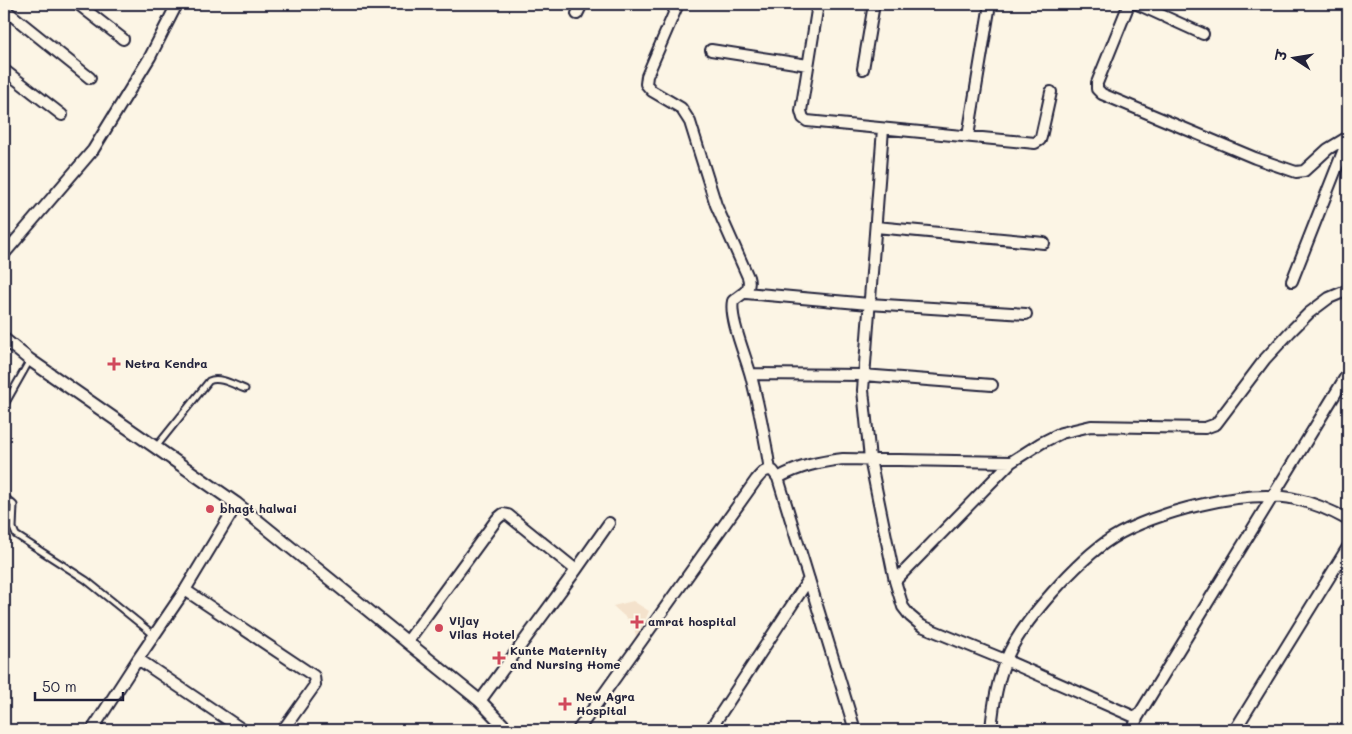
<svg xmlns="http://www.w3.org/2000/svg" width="1352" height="734" font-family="Mali,'Playpen Sans Deva',sans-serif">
  <rect width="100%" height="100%" fill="#fcf5e5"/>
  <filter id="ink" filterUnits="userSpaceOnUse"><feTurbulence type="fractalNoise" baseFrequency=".02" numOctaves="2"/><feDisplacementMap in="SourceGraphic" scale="10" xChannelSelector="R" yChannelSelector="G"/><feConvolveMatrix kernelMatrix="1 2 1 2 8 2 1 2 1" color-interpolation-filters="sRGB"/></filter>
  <g filter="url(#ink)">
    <path fill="#f4e2cc" d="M633,601l16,10 -12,29 -4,-16 -20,-18z"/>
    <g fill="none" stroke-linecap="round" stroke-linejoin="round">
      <defs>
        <path id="service" d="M4,406l26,-46
          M156,447l53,-66c10,-5 25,4 36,8
          M4,496l10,9 -1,23 3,7 70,45 68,55"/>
        <path id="minor" d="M78,4l45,35
          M678,4l-31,72 -1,8 6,7 29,17 9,14 26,83 32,72c4,14 -6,16 -15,24 -4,17 13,56 18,75 8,31 14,62 19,94
          M818,4l-17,107 2,7 4,3 228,22 5,-3 1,-3 10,-45
          M1129,4l-32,79v6l5,5 153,64 41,14 8,-1 24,-22 20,-12
          M1137,4l66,30
          M4,9l86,69
          M577,14l5,-10
          M711,50l97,15
          M863,69l11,-65
          M4,70l58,45
          M883,129l-20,261 7,69 25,122 8,26 7,9 12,10 83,34 132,58
          M968,136l22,-132
          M876,227l168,16
          M4,254l89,-104 57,-93 27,-53
          M1292,281l56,-142
          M746,293l123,11 157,10
          M751,374l112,1 129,10
          M778,478c21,-12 41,-16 65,-19l168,3
          M895,581l116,-119 30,-19 20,-10 30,-7 114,2 11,-4 49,-65 25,-27 19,-19 20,-15 19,-8
          M185,590l129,86 1,9 -32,45
          M407,642l90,-123 6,-5 5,1 68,55
          M138,659l105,71
          M480,701l96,-131 33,-47
          M92,730l46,-71 47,-69 52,-86
          M578,730l178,-250c5,-6 9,-12 17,-9l5,7 77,252
          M710,730l99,-151
          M991,730c2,-23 6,-49 15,-70 14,-37 73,-101 106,-122 41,-26 136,-50 183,-39 19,4 37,12 53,21
          M1133,730l4,-12 211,-345
          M1235,730l113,-183"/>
        <path id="tertiary" d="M4,339l26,21 207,144 243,197 28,29"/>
      </defs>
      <use href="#service" stroke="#22223b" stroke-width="9"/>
      <use href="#minor" stroke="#22223b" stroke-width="14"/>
      <use href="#tertiary" stroke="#22223b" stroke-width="15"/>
      <use href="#service" stroke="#fcf5e5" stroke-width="5"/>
      <use href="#minor" stroke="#fcf5e5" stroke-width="10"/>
      <use href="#tertiary" stroke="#fcf5e5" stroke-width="11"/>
    </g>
  </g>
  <g fill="#d1495b" stroke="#fcf5e5" stroke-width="2">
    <path d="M111.5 356.5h5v5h5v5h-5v5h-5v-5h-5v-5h5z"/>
    <circle cx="210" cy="509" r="5"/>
    <path d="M634.5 614.5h5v5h5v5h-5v5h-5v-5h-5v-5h5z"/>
    <circle cx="439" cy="628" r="5"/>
    <path d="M496.5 650.5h5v5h5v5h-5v5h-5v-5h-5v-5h5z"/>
    <path d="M562.5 696.5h5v5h5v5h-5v5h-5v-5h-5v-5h5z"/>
  </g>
  <g text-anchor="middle" stroke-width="4.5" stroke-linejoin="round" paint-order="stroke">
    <g font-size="12" font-weight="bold" fill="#22223b" stroke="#fcf5e5" text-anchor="start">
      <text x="125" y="368">Netra Kendra</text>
      <text x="220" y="513">bhagt halwai</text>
      <text x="449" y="625">Vijay<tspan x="449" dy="14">Vilas Hotel</tspan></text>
      <text x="648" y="626">amrat hospital</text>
      <text x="510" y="655">Kunte Maternity<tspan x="510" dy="14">and Nursing Home</tspan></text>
      <text x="576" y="701">New Agra<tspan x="576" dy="14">Hospital</tspan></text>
    </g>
  </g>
  <rect width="1352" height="734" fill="none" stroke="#fcf5e5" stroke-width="20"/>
  <rect x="10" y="10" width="1332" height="714" fill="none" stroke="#22223b" stroke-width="2" filter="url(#ink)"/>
  <g transform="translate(1294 58) rotate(282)" stroke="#fcf5e5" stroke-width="4" paint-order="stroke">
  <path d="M0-4L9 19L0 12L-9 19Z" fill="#22223b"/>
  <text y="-8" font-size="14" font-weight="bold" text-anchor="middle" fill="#22223b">उ</text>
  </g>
  <path d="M35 692v8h88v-8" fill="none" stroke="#22223b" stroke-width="2.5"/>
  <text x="42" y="692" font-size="15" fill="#22223b" stroke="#fcf5e5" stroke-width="4" paint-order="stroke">50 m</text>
</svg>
